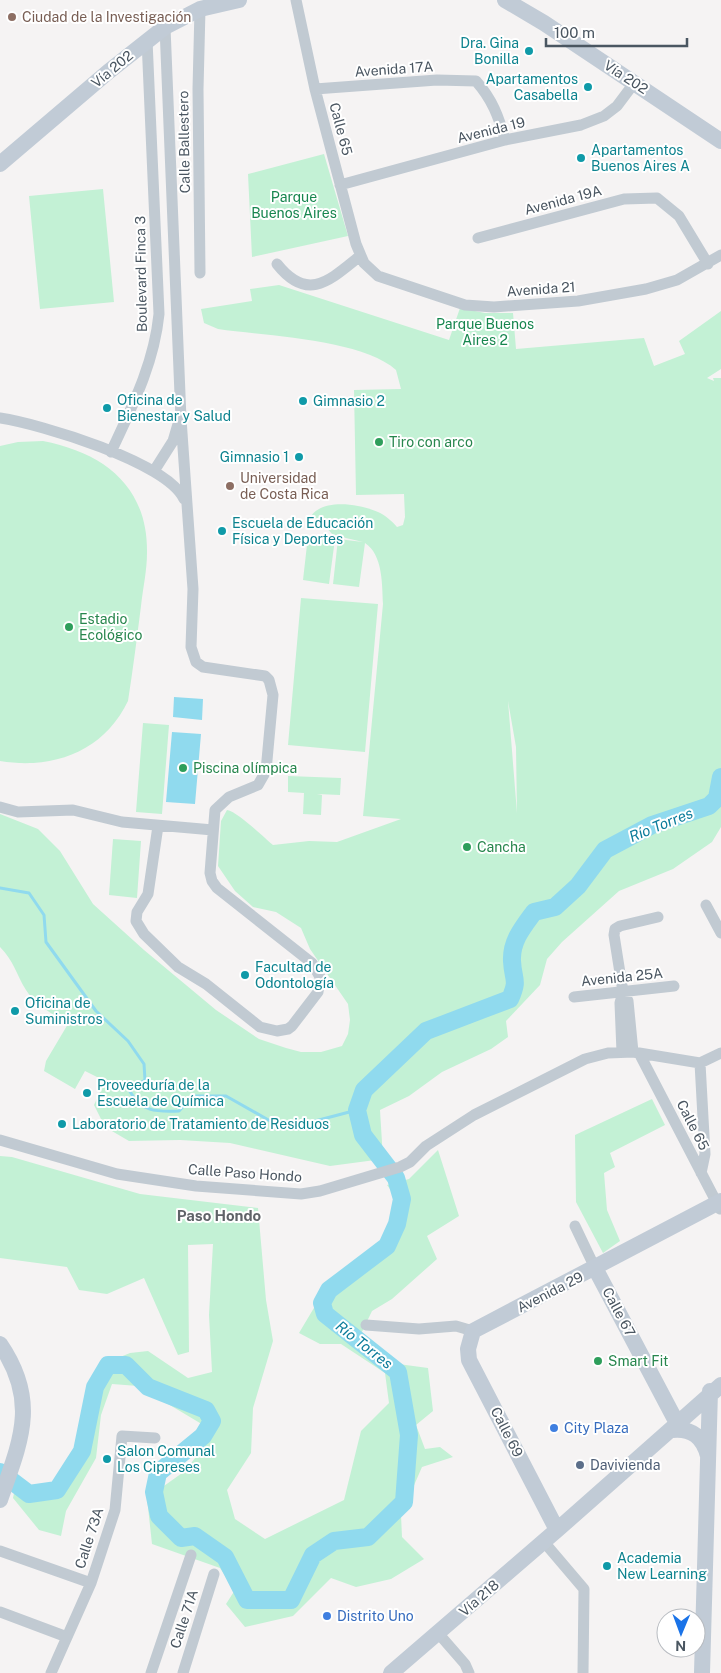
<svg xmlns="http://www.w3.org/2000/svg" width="721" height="1673" font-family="'Public Sans',sans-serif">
  <rect width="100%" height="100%" fill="#f5f3f3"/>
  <path fill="#c3f1d5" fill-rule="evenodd" d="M324,154l24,82 -96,21 -4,-83z
    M103,189l11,113 -74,7 -11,-113z
    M279,285l170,55 11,-32 25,5h28l3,36 128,-11 10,28 31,-12 -6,-13 42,-30v58l-14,9 7,3 -1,-3h8v449l-9,15 -39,27 -54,22 -57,51 -15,17 -7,26 -34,36 2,16 -17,12 -49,23 -33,24 -29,14 3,49 -53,7 -100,-23 -50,-3 -51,1 -24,-14 -11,-22 11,-24 -20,-10 -10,18 -31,-18 2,-10 22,-37c-15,-10 -33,-19 -42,-34 -10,-16 -12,-29 -26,-43v-133l38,15 22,22 33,53 51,46 72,60 43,29 27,9 15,4h20l21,-6 6,-12 2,-14 -2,-16 -38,-55 -9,-21 -25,-16 -23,-5 -18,-16 -17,-25 3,-45 6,-11c11,2 35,26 46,35l36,-4 28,1 64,-23 -38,-3 20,-212c-1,-20 0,-49 -18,-61l-6,44 -26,-3 5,-45 25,3 -30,-7 -10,-11 -10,-2 -2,-6c13,-18 49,-12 67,-4 7,3 14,9 19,15l6,-2 2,-8 -1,-23 -48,1 -2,-105 47,-1 -5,-19c-34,-31 -131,-34 -178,-41l-14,-6 -3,-14 51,-8 -2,-12zM508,701l8,46 1,66z
    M43,441c61,12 105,45 104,112 0,17 -4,35 -6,53 -4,31 -8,63 -13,95 -24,50 -74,69 -128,60v-315l18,-4z
    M308,536l27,3 -6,45 -26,-4z
    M301,598l77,6 -13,148 -77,-7z
    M143,723l26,2 -7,89 -26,-2z
    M288,776l53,2 -1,17 -23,-1 5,1 -1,20 -18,-1 1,-21 -16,-1z
    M113,839l28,2 -4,57 -28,-3z
    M652,1099l13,26 -55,28 5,14 -11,6 3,37 13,31 -17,12 -27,-51 -1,-67z
    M438,1150l21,66 -32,20 10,23 -45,40 -20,12 -13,27 20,20 12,5 37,5 5,43 -17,14 9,24 15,-2 13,10 -31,10 -21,48 1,22 22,22 -33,20 -35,8 -25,-9 -38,38 -48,11 -19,-23 9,-14 -15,-22 -68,-24 -5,-46 38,-27 30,-39 -77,-46 -26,-2 -11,31 -5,43 -30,53 -5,25 -22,-6 -26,-32 4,-19 17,9 12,1c31,-23 42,-86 52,-123l32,-13 18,-2 40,27 24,-6 -3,-57 4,-71 -25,1 1,107 -11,3 -34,-77 -37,16 -28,-4 -12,-23 -67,-9v-102l12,1 128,37 118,14 8,92 7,41 -20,67 -2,45 -24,37 8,29 30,20 79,-39 17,-69 28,-28 -4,-30 -44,-29h-21l-21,-11 31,-52 48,-34 12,-13 8,-34 -11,-15 22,-6z"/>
  <path fill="#90daee" d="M174,697l29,2 -1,21 -29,-3z
    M172,732l29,2 -6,70 -29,-2z"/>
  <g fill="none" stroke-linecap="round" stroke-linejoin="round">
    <path stroke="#90daee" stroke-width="3" d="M0,888l29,5 15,22 2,27 50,69 32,30 16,23 1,16 -16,10c12,22 27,22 50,21l14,-15h33l46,26 24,4 61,-16"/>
    <path stroke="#90daee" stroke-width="18" d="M0,1472l29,22 28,-4 25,-39 13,-64 13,-22h18l22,22 58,23 6,11 -9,15 -45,37 -4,19 5,24 22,22 14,-2 30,21 22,43h44l22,-45 21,-14 34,-4 36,-35 5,-67 -11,-63 -73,-58 -3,-11 7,-13 58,-44 10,-22 5,-25 -6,-21 -33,-43 -6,-25 7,-20 62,-59 84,-32c9,-20 3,-18 2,-38 -1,-20 11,-34 22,-49l21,-5 23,-21 27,-36 47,-25 57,-19 8,-8 4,-21"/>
    <path stroke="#c1cad2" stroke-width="11" d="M296,0l19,89 41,155 8,19 14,13 87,29 29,2 84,-6 68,-12 31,-9 44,-25
      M200,9l-2,80 2,184
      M315,89l122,-9 39,1c16,18 23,36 29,59
      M340,185l165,-45 76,-15 23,-9 13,-10 18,-24
      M478,238l146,-39 33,-1 22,18 29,48
      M277,264c31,39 53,16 83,-8
      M0,418c40,6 167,44 184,81
      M111,452c21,-45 43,-88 48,-138l-12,-274
      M154,471l19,-30 5,-17
      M0,807l18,5 55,-2 49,12 91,8
      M158,826l-10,68 -11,18 -1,9 8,13 34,33 28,17 54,43 17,4 11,-2 4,-3 26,-34 2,-15 -8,-14 -95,-75 -5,-7 -2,-8 5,-63 14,-13 29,-12 8,-14 7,-76 -4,-15 -4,-4 -62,-9 -7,-5 -5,-15 2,-58 -12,-170 -16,-392
      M706,905l15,28
      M574,997l100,-11
      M622,1052l-2,-49 3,-11
      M633,1052l-5,-51 -5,-9 -9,-57 1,-6 5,-3 38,-9
      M639,1053l81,156
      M700,1063l5,91 -4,19
      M0,1140l117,34 79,12 105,8 19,-3 80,-24 10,-5 16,-16 48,-31 111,-56 23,-6 25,-1 67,11 21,-10
      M575,1226l20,42
      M366,1325l53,4 37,-3 17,5
      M544,1542l40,47 -1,84
      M0,1551l91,32
      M0,1612l67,25
      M438,1633l27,31 4,9
      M51,1673l40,-90 24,-73 7,-74 33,2
      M151,1673l40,-118
      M183,1673l31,-99"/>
    <path stroke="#c1cbd6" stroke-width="16" d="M505,0l39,23 177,118
      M0,164l108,-92 57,-45 35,-18 39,-9
      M595,1268l83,157
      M0,1344c39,57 21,96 0,156
      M672,1430c20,-2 31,7 36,26
      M557,1530l-88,-170 -1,-11 5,-18 248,-130
      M391,1673l166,-143 164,-145
      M702,1673l8,-282"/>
  </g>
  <g fill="#8d6e63" stroke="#fff" stroke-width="2">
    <circle cx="12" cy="17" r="5"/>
    <circle cx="230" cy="486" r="5"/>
  </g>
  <g fill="#0f9aa8" stroke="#fff" stroke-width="2">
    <circle cx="529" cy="51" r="5"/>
    <circle cx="588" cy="87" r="5"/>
    <circle cx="581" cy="158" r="5"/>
    <circle cx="303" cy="401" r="5"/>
    <circle cx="107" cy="408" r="5"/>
    <circle cx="299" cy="457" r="5"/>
    <circle cx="222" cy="531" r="5"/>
    <circle cx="245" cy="975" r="5"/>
    <circle cx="15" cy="1011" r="5"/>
    <circle cx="87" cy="1093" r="5"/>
    <circle cx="62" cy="1124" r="5"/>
    <circle cx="107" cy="1459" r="5"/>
    <circle cx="607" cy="1566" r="5"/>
  </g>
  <g fill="#2e9e5b" stroke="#fff" stroke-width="2">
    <circle cx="379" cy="442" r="5"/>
    <circle cx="69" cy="627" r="5"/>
    <circle cx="183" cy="768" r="5"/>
    <circle cx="467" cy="847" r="5"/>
    <circle cx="598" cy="1361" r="5"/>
  </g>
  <g fill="#3f7fe0" stroke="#fff" stroke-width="2">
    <circle cx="554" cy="1428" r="5"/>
    <circle cx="327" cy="1616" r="5"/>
  </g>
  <circle fill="#5c6f8a" stroke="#fff" stroke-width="2" cx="580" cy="1465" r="5"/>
  <g text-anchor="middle" stroke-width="4" stroke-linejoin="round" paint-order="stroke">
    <g font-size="14" fill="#785e54" stroke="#fff" text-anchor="start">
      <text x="22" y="22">Ciudad de la Investigación</text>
      <text x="240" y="483">Universidad<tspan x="240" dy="16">de Costa Rica</tspan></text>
    </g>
    <g font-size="14" fill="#0d838f" stroke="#fff" text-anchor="start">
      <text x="519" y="48" text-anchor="end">Dra. Gina<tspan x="519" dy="16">Bonilla</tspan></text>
      <text x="578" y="84" text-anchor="end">Apartamentos<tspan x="578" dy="16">Casabella</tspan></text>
      <text x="591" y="155">Apartamentos<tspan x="591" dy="16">Buenos Aires A</tspan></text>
      <text x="117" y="405">Oficina de<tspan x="117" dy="16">Bienestar y Salud</tspan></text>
      <text x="313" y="406">Gimnasio 2</text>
      <text x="289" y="462" text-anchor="end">Gimnasio 1</text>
      <text x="232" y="528">Escuela de Educación<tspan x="232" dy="16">Física y Deportes</tspan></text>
      <text x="255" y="972">Facultad de<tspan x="255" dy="16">Odontología</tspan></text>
      <text x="25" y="1008">Oficina de<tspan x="25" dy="16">Suministros</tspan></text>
      <text x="97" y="1090">Proveeduría de la<tspan x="97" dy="16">Escuela de Química</tspan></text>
      <text x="72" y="1129">Laboratorio de Tratamiento de Residuos</text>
      <text x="117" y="1456">Salon Comunal<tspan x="117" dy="16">Los Cipreses</tspan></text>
      <text x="617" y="1563">Academia<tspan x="617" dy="16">New Learning</tspan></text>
    </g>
    <g font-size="14" fill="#4a5661" stroke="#fff">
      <text transform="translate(112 69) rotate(-40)" y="5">Vía 202</text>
      <text transform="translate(394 69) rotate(-4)" y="5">Avenida 17A</text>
      <text transform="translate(626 77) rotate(33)" y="5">Vía 202</text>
      <text transform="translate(341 129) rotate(75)" y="5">Calle 65</text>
      <text transform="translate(491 130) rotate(-14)" y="5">Avenida 19</text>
      <text transform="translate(184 142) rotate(-91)" y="5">Calle Ballestero</text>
      <text transform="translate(563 200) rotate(-15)" y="5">Avenida 19A</text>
      <text transform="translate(141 274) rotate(-91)" y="5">Boulevard Finca 3</text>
      <text transform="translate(541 289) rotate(-4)" y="5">Avenida 21</text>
      <text transform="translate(622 977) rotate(-6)" y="5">Avenida 25A</text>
      <text transform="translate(693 1125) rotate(63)" y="5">Calle 65</text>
      <text transform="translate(245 1173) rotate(4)" y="5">Calle Paso Hondo</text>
      <text transform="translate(550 1292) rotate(-27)" y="5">Avenida 29</text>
      <text transform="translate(619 1312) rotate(62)" y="5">Calle 67</text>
      <text transform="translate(507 1432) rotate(63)" y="5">Calle 69</text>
      <text transform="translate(89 1538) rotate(-72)" y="5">Calle 73A</text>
      <text transform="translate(479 1598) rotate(-41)" y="5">Vía 218</text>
      <text transform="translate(184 1619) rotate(-72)" y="5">Calle 71A</text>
    </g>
    <g font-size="14" fill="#17864f" stroke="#fff">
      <text x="294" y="202">Parque<tspan x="294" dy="16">Buenos Aires</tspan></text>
      <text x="485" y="329">Parque Buenos<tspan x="485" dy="16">Aires 2</tspan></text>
    </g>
    <g font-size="14" fill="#27864d" stroke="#fff" text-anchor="start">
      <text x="389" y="447">Tiro con arco</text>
      <text x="79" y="624">Estadio<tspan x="79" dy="16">Ecológico</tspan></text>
      <text x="193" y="773">Piscina olímpica</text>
      <text x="477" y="852">Cancha</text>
      <text x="608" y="1366">Smart Fit</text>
    </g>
    <g font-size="14" fill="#366cbe" stroke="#fff" text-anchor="start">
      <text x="564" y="1433">City Plaza</text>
      <text x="337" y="1621">Distrito Uno</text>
    </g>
    <g font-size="14" fill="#4e5e75" stroke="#fff" text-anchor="start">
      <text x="590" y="1470">Davivienda</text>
    </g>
    <g font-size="15" font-style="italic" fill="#0c7c9b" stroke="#fff">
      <text transform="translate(661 825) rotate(-22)" y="5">Río Torres</text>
      <text transform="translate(364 1345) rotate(38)" y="5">Río Torres</text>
    </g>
    <g font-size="15" font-weight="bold" fill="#5f6368" stroke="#fff">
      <text x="219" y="1221">Paso Hondo</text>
    </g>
  </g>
  <g transform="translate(681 1633) rotate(181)"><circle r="24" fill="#ffffff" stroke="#b7bbc0"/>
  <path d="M0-4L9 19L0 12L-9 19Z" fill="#1a73e8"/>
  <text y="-8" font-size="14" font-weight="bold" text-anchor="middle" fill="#4a5661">N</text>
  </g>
  <path d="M546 38v8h141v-8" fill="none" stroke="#4a5661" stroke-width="2.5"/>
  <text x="554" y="38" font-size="15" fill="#4a5661" stroke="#ffffff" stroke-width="4" paint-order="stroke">100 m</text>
</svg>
